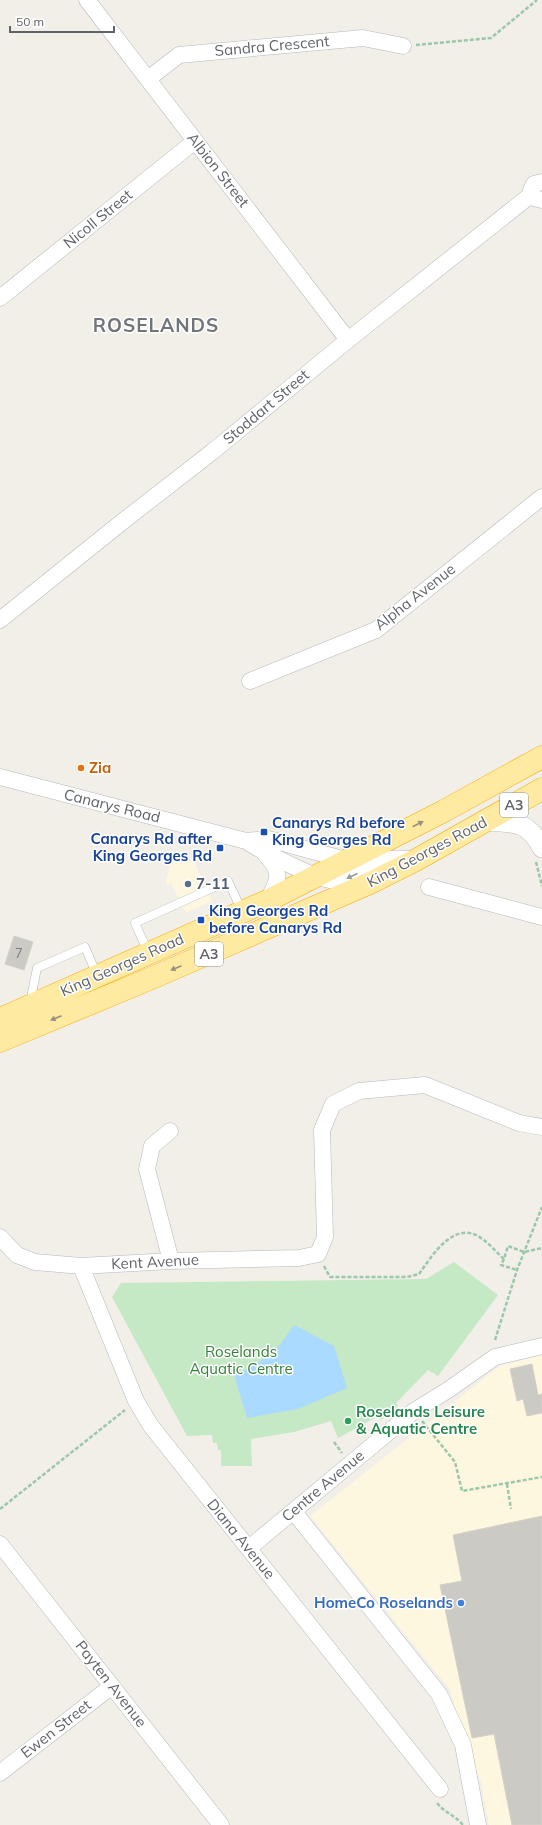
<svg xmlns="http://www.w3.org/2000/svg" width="542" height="1825" font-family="Mulish,sans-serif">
  <rect width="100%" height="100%" fill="#f1efe8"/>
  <path fill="#fef7e0" d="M183,855l2,5 7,-3 20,44 -26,12 -15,-30 -4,2 -1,-4 6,-21z
    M542,1355v470h-53l-8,-43 -19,-41 -11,-50 -141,-175 190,-150z"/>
  <path fill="#c5e8c5" d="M454,1262l44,33 -60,81 -10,-6 -32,33 2,3 -17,14 -3,-4 -40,22 -7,-17 -37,11 -43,7 1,27h-31v-16h-3l-1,-7h-4l-1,-8 -25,1 -75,-139 9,-14 305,-4z"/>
  <path fill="#aadaff" d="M294,1325l40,21 13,42 -49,21 -51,9 -13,-43 24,-12 21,-17z"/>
  <path fill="#cccac5" stroke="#d6d1c6" d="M14,936l19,6 -9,28 -19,-6z
    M532,1364l6,31 4,-1v19l-15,3 -4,-17 -6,2 -7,-32z
    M542,1516v309h-30l-18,-91 -22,4 -32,-153 22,-4 -9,-46z"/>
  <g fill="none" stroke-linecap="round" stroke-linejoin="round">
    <defs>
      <path id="service" d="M148,952l-13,-29 93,-42 14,30
        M30,1003l7,-35 48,-21 12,28"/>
      <path id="minor" d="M87,0l261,340
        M148,79l31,-24 184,-17 40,8
        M542,182l-8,2 -3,6 3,8 8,2
        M0,298l195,-157
        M0,620l122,-98 90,-70 136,-112 184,-146
        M250,681l126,-51 166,-133
        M0,777l246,64c17,11 74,41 92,40 17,-1 32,-16 48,-21 9,-3 20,-1 30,0
        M246,841l22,-2 78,21
        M265,854c18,18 14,26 2,47
        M429,887l113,30
        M170,1131l-18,15 -5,23 24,92
        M0,1237l17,18 18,7 46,4 90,-5 128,-3 19,-4 7,-17 -3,-107 11,-26 26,-13 66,-6 94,38 23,4
        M81,1266l55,135 15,25 289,363
        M294,1512l145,182 24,51 15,80
        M0,1544l221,281
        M249,1548l165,-137 34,-21 47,-33 47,-11
        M0,1773l112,-87"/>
      <path id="tertiary" d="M485,821c28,2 43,-1 57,27"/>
      <path id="trunk" d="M0,1019l267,-118 177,-90 98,-54
        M0,1041l152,-63 218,-95 46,-23 126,-71"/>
    </defs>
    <use href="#service" stroke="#b5b8bc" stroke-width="9"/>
    <use href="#minor" stroke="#b5b8bc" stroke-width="17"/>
    <use href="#tertiary" stroke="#b5b8bc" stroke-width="20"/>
    <use href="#trunk" stroke="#f9ab00" stroke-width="23"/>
    <path stroke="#9cc7a9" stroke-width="2.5" stroke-dasharray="4 2" stroke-linecap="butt" d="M416,45l75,-7 46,-38
      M536,862l6,24
      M504,1259l-3,6 16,5
      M324,1266l6,11h77l12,-3c13,-18 35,-55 62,-36 8,5 15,14 23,21l4,-13 16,6 18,-4
      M495,1340l22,-70 25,-63
      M422,1421l33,41 7,29 80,-14
      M334,1442l8,11
      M507,1484l4,25
      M0,1509l125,-99
      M437,1803c10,12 17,11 26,22"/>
    <use href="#service" stroke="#fff" stroke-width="8"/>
    <use href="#minor" stroke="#fff" stroke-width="16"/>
    <use href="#tertiary" stroke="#fff" stroke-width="19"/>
    <use href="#trunk" stroke="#feeaa1" stroke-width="22"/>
  </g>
  <defs><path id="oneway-solid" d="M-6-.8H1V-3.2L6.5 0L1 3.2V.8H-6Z"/></defs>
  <g fill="#97927c">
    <use href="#oneway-solid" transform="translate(418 824) rotate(-27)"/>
    <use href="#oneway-solid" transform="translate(176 968) rotate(157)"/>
    <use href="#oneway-solid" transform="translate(56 1018) rotate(157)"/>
  </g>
  <use fill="#979a9d" href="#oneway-solid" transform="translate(352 876) rotate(155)"/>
  <circle fill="#e8710a" stroke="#fff" stroke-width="1.5" cx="81" cy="768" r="4"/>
  <g fill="#1a4fb4" stroke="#fff" stroke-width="1.5">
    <rect x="260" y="828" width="8" height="8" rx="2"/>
    <rect x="216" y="844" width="8" height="8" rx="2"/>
    <rect x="197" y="916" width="8" height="8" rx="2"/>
  </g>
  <circle fill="#5c6f8a" stroke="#fff" stroke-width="1.5" cx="188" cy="884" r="4"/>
  <circle fill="#2e9e5b" stroke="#fff" stroke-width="1.5" cx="348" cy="1421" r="4"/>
  <circle fill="#3f7fe0" stroke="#fff" stroke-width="1.5" cx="461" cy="1603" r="4"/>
  <g text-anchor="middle" stroke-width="3" stroke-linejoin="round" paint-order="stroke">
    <g font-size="13" fill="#7a7d7f">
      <text x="19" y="958">7</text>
    </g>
    <g fill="#fff" stroke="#8f9295" stroke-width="1">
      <rect x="500" y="793" width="28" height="24" rx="3"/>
      <rect x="195" y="942" width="28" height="24" rx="3"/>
    </g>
    <g font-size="14" font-weight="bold" fill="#5f6368">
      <text x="514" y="810">A3</text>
      <text x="209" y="959">A3</text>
    </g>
    <g font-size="15" fill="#5f6368" stroke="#fff">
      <text transform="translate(272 46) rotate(-5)" y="5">Sandra Crescent</text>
      <text transform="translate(218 170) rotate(52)" y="5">Albion Street</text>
      <text transform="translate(98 219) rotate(-39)" y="5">Nicoll Street</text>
      <text transform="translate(266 407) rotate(-40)" y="5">Stoddart Street</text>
      <text transform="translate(415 597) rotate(-38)" y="5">Alpha Avenue</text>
      <text transform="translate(112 806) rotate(14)" y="5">Canarys Road</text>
      <text transform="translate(427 852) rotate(-28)" y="5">King Georges Road</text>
      <text transform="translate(122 965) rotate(-24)" y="5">King Georges Road</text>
      <text transform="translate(155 1262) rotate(-3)" y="5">Kent Avenue</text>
      <text transform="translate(323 1486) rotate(-40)" y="5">Centre Avenue</text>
      <text transform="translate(241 1539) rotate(51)" y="5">Diana Avenue</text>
      <text transform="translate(111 1684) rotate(52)" y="5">Payten Avenue</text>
      <text transform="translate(56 1729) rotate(-38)" y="5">Ewen Street</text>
    </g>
    <g font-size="15" font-weight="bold" fill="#c56008" stroke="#fff" text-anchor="start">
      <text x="89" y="773">Zia</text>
    </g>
    <g font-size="15" font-weight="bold" fill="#164399" stroke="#fff" text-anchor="start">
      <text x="272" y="828">Canarys Rd before<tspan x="272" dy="17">King Georges Rd</tspan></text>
      <text x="212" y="844" text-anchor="end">Canarys Rd after<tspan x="212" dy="17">King Georges Rd</tspan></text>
      <text x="209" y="916">King Georges Rd<tspan x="209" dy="17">before Canarys Rd</tspan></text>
    </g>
    <g font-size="15" font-weight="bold" fill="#4e5e75" stroke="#fff" text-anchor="start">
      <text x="196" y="889">7-11</text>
    </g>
    <g font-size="15" fill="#348238" stroke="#fff">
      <text x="241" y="1357">Roselands<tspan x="241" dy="17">Aquatic Centre</tspan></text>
    </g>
    <g font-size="15" font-weight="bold" fill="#27864d" stroke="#fff" text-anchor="start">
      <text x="356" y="1417">Roselands Leisure<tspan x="356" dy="17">&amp; Aquatic Centre</tspan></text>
    </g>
    <g font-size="15" font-weight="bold" fill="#366cbe" stroke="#fff" text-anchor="end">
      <text x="453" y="1608">HomeCo Roselands</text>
    </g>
    <g font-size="19" font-weight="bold" letter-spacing="1" fill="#70757a" stroke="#fff">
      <text x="156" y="332">ROSELANDS</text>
    </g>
  </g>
  <path d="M10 26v6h104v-6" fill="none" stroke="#5f6368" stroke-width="2"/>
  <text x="16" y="26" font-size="12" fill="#5f6368" stroke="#ffffff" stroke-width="3" paint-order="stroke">50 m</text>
</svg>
